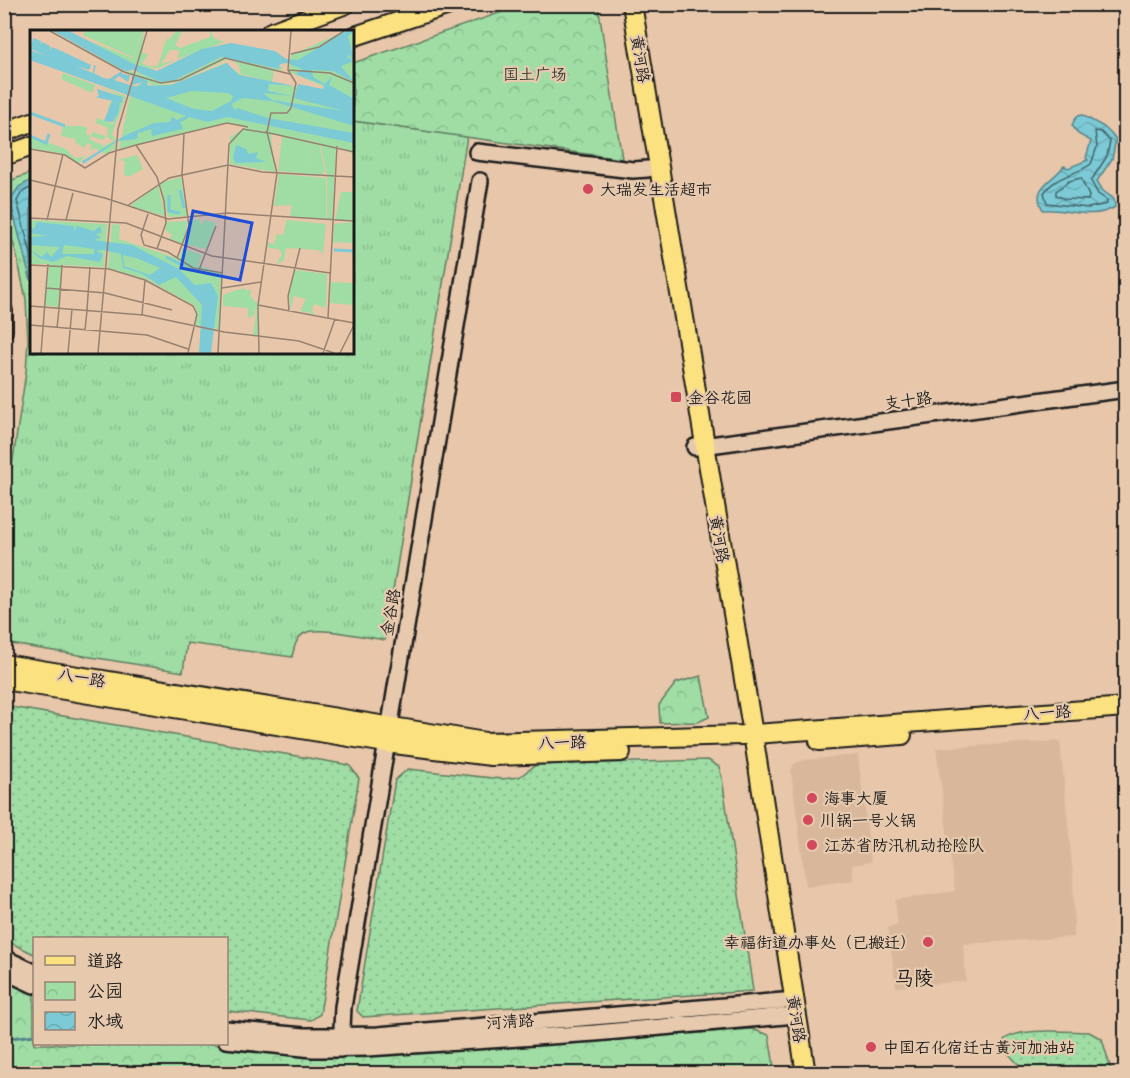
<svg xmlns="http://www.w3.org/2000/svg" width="1130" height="1078" font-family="'Balsamiq Sans','LXGW WenKai TC',sans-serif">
  <defs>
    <pattern id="grass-tufts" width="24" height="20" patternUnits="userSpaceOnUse" patternTransform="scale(1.5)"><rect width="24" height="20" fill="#9fdda5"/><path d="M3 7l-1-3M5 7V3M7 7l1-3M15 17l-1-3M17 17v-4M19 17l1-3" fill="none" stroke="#88bd8d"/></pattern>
    <pattern id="park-crowns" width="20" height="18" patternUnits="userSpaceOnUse" patternTransform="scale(1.5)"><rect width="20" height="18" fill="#9fdda5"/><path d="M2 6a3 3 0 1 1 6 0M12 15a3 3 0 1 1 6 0" fill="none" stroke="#88bd8d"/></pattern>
    <pattern id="garden-dots" width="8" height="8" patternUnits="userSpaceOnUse" patternTransform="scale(1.5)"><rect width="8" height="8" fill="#9fdda5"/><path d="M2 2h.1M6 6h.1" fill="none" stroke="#88bd8d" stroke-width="1.8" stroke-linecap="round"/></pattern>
    <pattern id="water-waves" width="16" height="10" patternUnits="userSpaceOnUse" patternTransform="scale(1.5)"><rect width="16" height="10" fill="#7bcad6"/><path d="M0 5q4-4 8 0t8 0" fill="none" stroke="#6aadb7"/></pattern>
  </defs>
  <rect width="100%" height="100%" fill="#e7c6a9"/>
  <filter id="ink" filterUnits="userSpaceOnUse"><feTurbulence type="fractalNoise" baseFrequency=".0167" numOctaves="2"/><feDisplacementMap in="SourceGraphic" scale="12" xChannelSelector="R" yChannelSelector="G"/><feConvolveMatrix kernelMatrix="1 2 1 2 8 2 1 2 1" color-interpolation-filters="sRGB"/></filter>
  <g filter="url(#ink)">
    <path fill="#d9b79a" d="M1060,741l13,136 1,60 -111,7 3,37 -70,6 -8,-60 10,-2 -3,-25 60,-9 -19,-143z
      M858,755l13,107 -19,3 1,15 -47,6 -15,-115 3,-7 10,-4z"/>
    <path fill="url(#grass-tufts)" stroke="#5e7c60" stroke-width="1.5" d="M353,121l114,15 -82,504c-18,-2 -65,-14 -80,-7 -9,4 -11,15 -13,24l-105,-14 -4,29 -178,-29v-129l21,-142 2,-31 -2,-42 -10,-47 -11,-35 -1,-34 27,-10 1,179h320z"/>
    <path fill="url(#park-crowns)" stroke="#5e7c60" stroke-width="1.5" d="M523,5h75l24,154 -269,-38v-58z
      M701,676l8,41 -11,5 -38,1 -1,-18 17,-22z
      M4,977l30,13v54h179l23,5 112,8 404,-28 17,6 6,38h-770z"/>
    <path fill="url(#garden-dots)" stroke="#5e7c60" stroke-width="1.5" d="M5,706l344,59 10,13 -39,236 -9,6 -84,-9 -1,-73h-192v16l-29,-14z
      M708,760l11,7 3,11 31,213 -390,26 -6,-6 38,-231 13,-11 94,10 17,-2 17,-12z
      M1089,1032l13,7 10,34h-90l-3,-8 -12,-13 -3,-12c14,-13 65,-8 85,-8z"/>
    <path fill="url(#water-waves)" stroke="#55848c" stroke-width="1.5" d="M1082,115l22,12 12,12 -4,20 -15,22 6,10 11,8 1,8c-22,14 -49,1 -72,3 -13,-23 9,-28 21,-44l4,2 20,-8 -2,-2 5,-17 -13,-7 -6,-9 5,-9z
      M31,180v101l-21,-81 9,-13z"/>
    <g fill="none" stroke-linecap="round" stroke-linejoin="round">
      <path stroke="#426266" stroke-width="1.5" d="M1095,131l6,1 9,9 -3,15 -16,25 7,13 9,6v4l-19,4 -41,-5 -3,-10c12,-18 32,-18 47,-29l6,-17z
        M1081,178l8,18 -1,4 -23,-1 -9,-4v-4l13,-10z
        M32,187l-10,5 -5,9 15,57"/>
      <path stroke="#55848c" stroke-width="3" d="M4,1039l30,-4"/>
      <defs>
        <path id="minor" d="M477,152l156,18 15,-1
          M4,311v20
          M695,447l431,-58
          M4,958l30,14
          M4,971l30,14
          M226,1029l78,7 74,-1 405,-34
          M226,1040l87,9 54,-1 228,-15 201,-18
          M341,1049l2,-42 137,-826"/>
        <path id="major" d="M632,4l121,730 53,340
          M271,32l75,-28
          M352,37l100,-33
          M4,132l28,-10
          M4,156l28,-10
          M4,664l481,78 257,-7 384,-28
          M4,680l382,63 105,13 130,-4
          M819,741l83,-6"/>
      </defs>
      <use href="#minor" stroke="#1c1c1c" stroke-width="20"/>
      <use href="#major" stroke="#1c1c1c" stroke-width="22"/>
      <use href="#minor" stroke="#e7caae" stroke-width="15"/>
      <use href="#major" stroke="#fbe180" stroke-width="18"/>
    </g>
  </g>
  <g fill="#d1495b" stroke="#e7caae" stroke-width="2">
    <circle cx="588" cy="189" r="6"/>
    <rect x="670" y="391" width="12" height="12" rx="3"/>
    <circle cx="812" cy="798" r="6"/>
    <circle cx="808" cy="820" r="6"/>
    <circle cx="812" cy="845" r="6"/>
    <circle cx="928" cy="942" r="6"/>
    <circle cx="871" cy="1047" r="6"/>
  </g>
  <g text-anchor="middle" stroke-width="4.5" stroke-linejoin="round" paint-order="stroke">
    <g font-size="16" fill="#1c1c1c" stroke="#e7caae">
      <text transform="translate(641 59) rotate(81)" y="6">黄河路</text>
      <text transform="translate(908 400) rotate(-8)" y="6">支十路</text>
      <text transform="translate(720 539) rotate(80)" y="6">黄河路</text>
      <text transform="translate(390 612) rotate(-80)" y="6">金谷路</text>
      <text transform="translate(82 677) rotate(10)" y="6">八一路</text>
      <text transform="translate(1047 712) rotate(-4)" y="6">八一路</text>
      <text transform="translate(562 742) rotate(-2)" y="6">八一路</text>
      <text transform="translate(797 1019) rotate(81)" y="6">黄河路</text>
      <text transform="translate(510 1021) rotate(-4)" y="6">河清路</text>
    </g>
    <g font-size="16" fill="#364337" stroke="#e7caae">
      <text x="535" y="80">国土广场</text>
    </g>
    <g font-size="16" fill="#1c1c1c" stroke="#e7caae" text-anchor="start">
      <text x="600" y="195">大瑞发生活超市</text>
      <text x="688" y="403">金谷花园</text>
      <text x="824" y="804">海事大厦</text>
      <text x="820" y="826">川锅一号火锅</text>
      <text x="824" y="851">江苏省防汛机动抢险队</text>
      <text x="916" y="948" text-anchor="end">幸福街道办事处（已搬迁）</text>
      <text x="883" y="1053">中国石化宿迁古黄河加油站</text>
    </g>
    <g font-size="20" fill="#1c1c1c" stroke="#e7caae">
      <text x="914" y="985">马陵</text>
    </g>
  </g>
  <g transform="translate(30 30)">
    <rect width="324" height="324" fill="#e7c6a9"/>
    <path d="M252,106l28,6 1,32 -33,-3zM249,144l47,4v42l-36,-4 2,-11 -18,1zM151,147l6,39 -19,1 -8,-34zM128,155l7,31 -35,-10zM311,162h12l1,28h-19zM170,189l1,6 4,-5 11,3 -10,26 -21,-5 5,-23zM257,190l39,4 -3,30 -5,-4 -32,-2 -2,12 -8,5 6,-11 -3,-5 -11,-1v-5l6,1 3,-10 6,1zM158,191l-5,23 -13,-5 2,-4 -7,-5 2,-8zM324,192v21l-21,-1 1,-18zM265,240l32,4 -1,34 -12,-4 -2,7 3,3 -15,-3 6,-12 -12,-3 -3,14 -2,-16zM301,252l23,1v22l-24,-2z" fill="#9fdda5"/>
    <path d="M114,1l-2,21 6,3 -6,8 5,3h11l9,-29 1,4 8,-10h6l-7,14 5,3 30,-11 1,-6 3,7 10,4 -46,17 1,-9h-9l-9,14 14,-4 -16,8 -10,-1 8,4 -24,-7 -54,-27 54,21zM48,18l46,20 -1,2 52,10 46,-23 58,12 4,-5 -2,7 -7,-1 -2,12 -31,-8 -3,-10 -10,-5 -50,23 -25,3zM33,43l32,12 -3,8 -31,-14zM68,56l28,10 -14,38 3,4v11l-10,5 -11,-6 -4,3 2,-6 -5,-2 -3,5 -9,-6 1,-3 -15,-3 2,-10h19l5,2 -1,6 5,2 2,-4 12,4 -1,4 -14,-4 -1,3 15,7 10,-5 -7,-4 1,-9 -12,-5 1,-5 16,6 5,-11 -10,-4 4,-9 10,3 1,-6zM0,106l36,13 9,9 10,-2 -6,7 -19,-10 -30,-5zM280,112l9,1 6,28 -4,4 -10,-1z" fill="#9fdda5"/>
    <path d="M55,1h58l-10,26 -50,-22zM315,1h9v68l-65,-27 2,-17zM195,33l16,12 113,25v54l-18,-8 -4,74h-5v-45l-7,-32 -49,-9 4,38 -45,-8v-27l16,-10 -17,-4 -110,26 13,-63 43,-2zM0,190l77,4 -3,43 -42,-2 -4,42 -13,-2 4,-41h-19zM82,194l8,1 -1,14 102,34 -2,56 -23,-3 -1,-20 -47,-26 -40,-12zM206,260h15l-1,8 8,5v32h-5l4,-25 -7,-1 5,1v5l-7,3v-10l-25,-2v-11z" fill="#9fdda5"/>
    <path d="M66,1l28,16 11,-8 -2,-7 10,-1 -10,26 -44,-20zM211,101l7,1 -3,7 5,7h-4l1,6 -12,-7 -2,11 4,6h12l-2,5 -17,-5v-14zM220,104v-1l16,2 6,28 -9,4 -2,-1 -2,5 -5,-5 1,-4 8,3 5,-8 -12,1 -3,-12 2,-11zM107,125l6,14 -15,8 -4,-3 1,-13 -7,-1zM153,218l19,7 -4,13 -19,-10zM214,258l9,11v4l-2,-3 -5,6 9,3 -14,-2 -3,-9 -3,5 -10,-1v-7z" fill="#9fdda5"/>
    <path d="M23,1h16l65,33 23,7 45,-22 29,-6 44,8 11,8 12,1 48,-29h8l-6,5 6,23 -5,-4 -3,4 5,-2 1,5 -11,4 13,16 -21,-11 -21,-1 1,7 12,7 7,-8 -3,9 25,14v27l-82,-25 -29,-3 -12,6 5,7 1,-3 31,10 86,15v10l-127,-26 -19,5 -19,-5 -4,3 -5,2 3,7 -31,7 -1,-6 12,-4 -25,7 -1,6 -19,2 -35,23 -1,-3 44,-26 28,-12 16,-1 2,-5 5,3 9,-4 -156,-56v-10l17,6 -16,-7 2,-11 8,3 -1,5 2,-4 8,4v5l1,-4 6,2 34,16 -2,5 -14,-4 18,7 1,-8 2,1 -2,7 9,5 6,1 13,-8v3l8,1 -2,7 -9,-6 -5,4 22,7 7,-5 -11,3v-10l15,5 1,6 23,-1 56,-22 12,12 56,11 -26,-2 -1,7 25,5 -30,-3 9,7 72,11 -50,-13 4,-14 25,5 1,-4 -28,-11 6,-5 -15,-6 -7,1 -1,5 -58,-12 -46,23 -14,2 -28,-12 -8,1zM162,61l36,2 5,3 -2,5 -19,10 -18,-2 -28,-11zM67,59l26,8 -1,6 -27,-6 4,-1zM82,71l8,2 -2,11 -5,8 -9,-1zM206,115l10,4 2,5 10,-2 -2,6 10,4 -30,1 -3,-5zM7,192l37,4v5l3,-5 17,5 6,-5 2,7 -6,1 5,4 -8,2 39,5 47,24 16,16 16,-2 7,13 -7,57h-12l3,-48 -26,-28 -17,8 -16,-11 -20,-6 -2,-14 -18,-4 -7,1 7,3 -3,8 -33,-6 -14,6 -14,-4 -9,-8 12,7 5,-5 4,5 9,-10 -30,-2v-8l18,-1 -18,-3v-6l4,2zM34,215l30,4v5h-32zM93,225l13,3 24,10 -10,7 -26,-9z" fill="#7bcad6" fill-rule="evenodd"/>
    <path fill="none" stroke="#7bcad6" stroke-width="3" d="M0,83l35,13M0,106l16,7 3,-9M150,160l4,18M139,165v16l11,2M304,220l20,1M136,227l18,9"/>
    <path fill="none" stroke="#968271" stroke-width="1.5" d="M20,1l74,41 37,11 19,-3 45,-22 65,16M261,24l28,-7 25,-16M258,40l42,3 24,10M235,102l89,20M106,115l21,32 7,24 2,22 -9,26M0,119l35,6 20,13 24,-15 27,-8 91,-22 21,4M0,150l75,18 63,21 59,-6 127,8M97,176l42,-28 59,-13 34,7 92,5M118,184l-7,21 3,10 24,7 25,16 30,5M0,188l96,5 86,33 118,17M17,190l16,-66M36,190l7,-27M147,228l12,-32 -7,-51 2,-41M0,235l79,4 36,11 48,26 4,8 -9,39M169,240l17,-44M16,258l59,5 67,17M192,258l39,-6M228,275l96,18M0,276l113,9 81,17 75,9 35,12M29,278l3,-43M57,280l3,-43M259,281l-1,-15 12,-48M112,285l3,-35M298,288l9,-172M0,295l117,10 41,14M27,298l2,-19M55,300l2,-19M11,323l7,-89M38,323l4,-44M68,323l20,-224 29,-98M188,323l11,-209 14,-15 24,4M229,323l-1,-48 19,-132 -10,-41 4,-19h16l4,-5 5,-25 -8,-13 3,-39M293,323l12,-34M310,323l14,-28"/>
    <path fill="#1d4ed8" fill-opacity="0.15" stroke="#1d4ed8" stroke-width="3" d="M163,181l59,12 -12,57 -59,-12z"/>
    <rect width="324" height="324" fill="none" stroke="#1c1c1c" stroke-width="3"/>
  </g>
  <rect width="1130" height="1078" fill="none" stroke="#e7caae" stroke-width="24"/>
  <rect x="12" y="12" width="1106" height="1054" fill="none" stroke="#1c1c1c" stroke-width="2" filter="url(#ink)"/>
  <rect x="33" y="937" width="195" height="108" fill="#e7caae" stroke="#968474" stroke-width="1.5"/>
  <rect x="45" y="956" width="30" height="9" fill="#fbe180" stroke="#968474" stroke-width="1.5"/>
  <text x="87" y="967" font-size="18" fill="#1c1c1c">道路</text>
  <rect x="45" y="982" width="30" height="18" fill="url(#park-crowns)" stroke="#968474" stroke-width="1.5"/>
  <text x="87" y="997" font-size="18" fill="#1c1c1c">公园</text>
  <rect x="45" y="1012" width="30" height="18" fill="url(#water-waves)" stroke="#968474" stroke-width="1.5"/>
  <text x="87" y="1027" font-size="18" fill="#1c1c1c">水域</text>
</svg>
